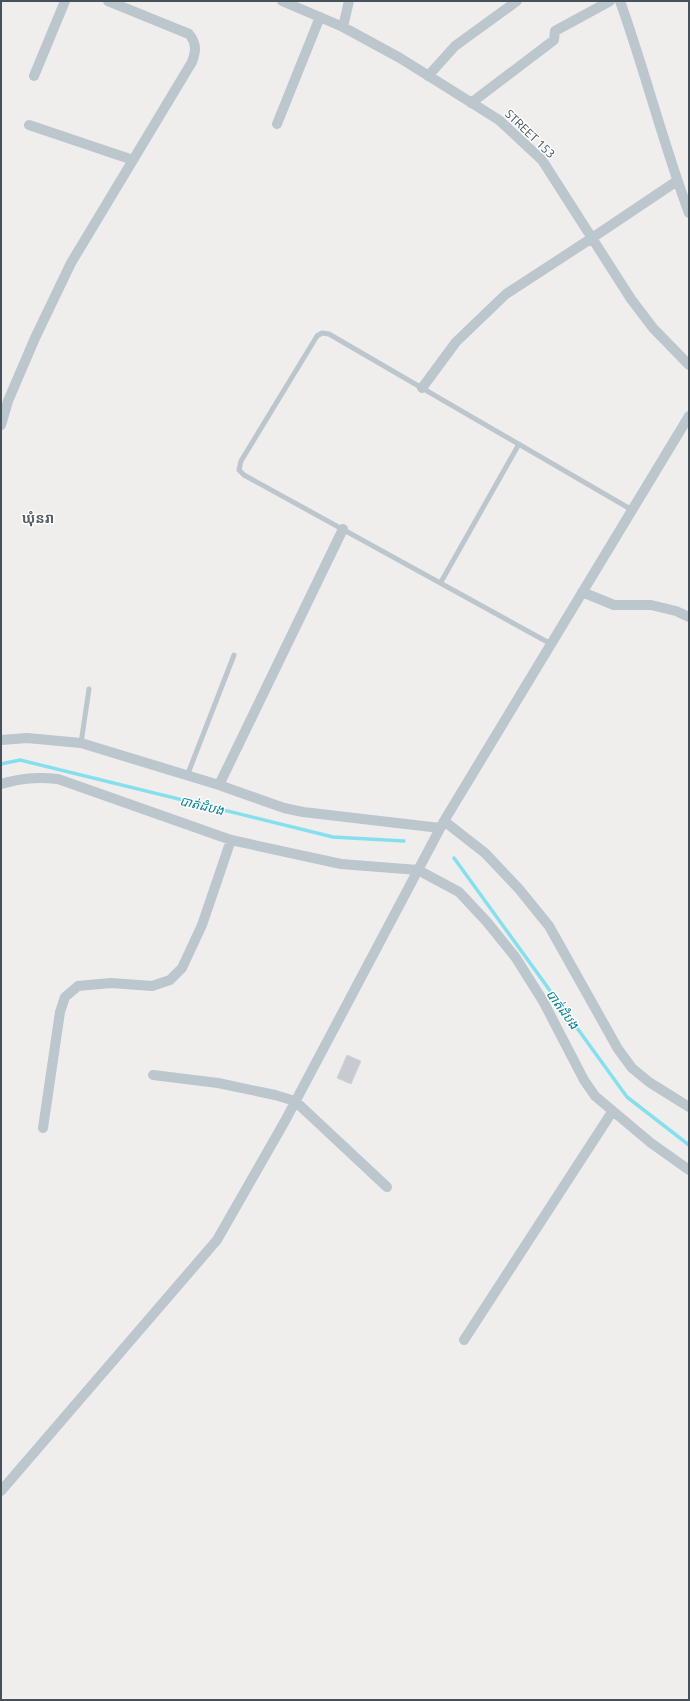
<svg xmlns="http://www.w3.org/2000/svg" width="690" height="1701" font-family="Ubuntu,'Noto Sans Khmer',sans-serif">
  <rect width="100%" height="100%" fill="#f0eded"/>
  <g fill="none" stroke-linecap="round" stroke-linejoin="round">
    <path stroke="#85e0ee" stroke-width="3.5" d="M1,764l19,-4 313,77 71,4
      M454,858l173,239 62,48"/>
  </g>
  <path fill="#c7cbd0" stroke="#d1d4d9" d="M347,1055l14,6 -10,23 -14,-6z"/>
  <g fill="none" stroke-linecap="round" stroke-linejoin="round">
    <path stroke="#bbc6cd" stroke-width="5" d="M441,582l78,-138
      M551,644l-307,-169 -5,-5 2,-9 76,-125 5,-3 7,1 303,176
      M81,743l8,-54
      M187,776l47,-121"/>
    <path stroke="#bbc6cd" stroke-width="10" d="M282,1l61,26 57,31 99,62 43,40 89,139 22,29 36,37
      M620,1c25,70 43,142 69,212
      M343,27l6,-26
      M34,76l31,-75
      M428,76l27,-30 62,-45
      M471,103l83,-63 1,-9 55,-30
      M277,124l43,-107
      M29,125l104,35
      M422,388l34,-46 50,-48 86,-56 85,-57
      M1,425l7,-24 27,-63 36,-75 121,-201c4,-11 5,-18 -3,-28l-81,-33
      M582,592l32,13h37l25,6 13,6
      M1,740l26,-2 54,5 138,42 65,23 19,4 137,16
      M1,784c21,-6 35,-7 57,-5l173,61 110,24 77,6 41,22 28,30 29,36 27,43 41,79 11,16 56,47 38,27
      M219,785l124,-256
      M444,821l41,32 34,36 30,37 69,123 14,19 17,14 40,25
      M153,1075l65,8 57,12 20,6 92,86
      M43,1128l17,-116 5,-15 13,-11 33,-3 41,3 18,-6 12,-12 20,-43 29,-85
      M464,1340l148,-228
      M1,1491l216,-251 68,-119 159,-300 245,-405"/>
  </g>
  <g text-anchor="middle" stroke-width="3" stroke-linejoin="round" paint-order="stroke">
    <g font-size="12" fill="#45525b" stroke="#fff">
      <text transform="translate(530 134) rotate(44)" y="4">STREET 153</text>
    </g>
    <g font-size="13" font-style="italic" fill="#098294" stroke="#fff">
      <text transform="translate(202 805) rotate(14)" y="5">បាត់ដំបង</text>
      <text transform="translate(563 1009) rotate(54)" y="5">បាត់ដំបង</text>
    </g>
    <g font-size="14" font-weight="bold" fill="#5a5e62" stroke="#fff">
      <text x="38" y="523">ឃុំនរា</text>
    </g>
  </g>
  <rect width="690" height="1701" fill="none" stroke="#45525b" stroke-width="4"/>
</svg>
